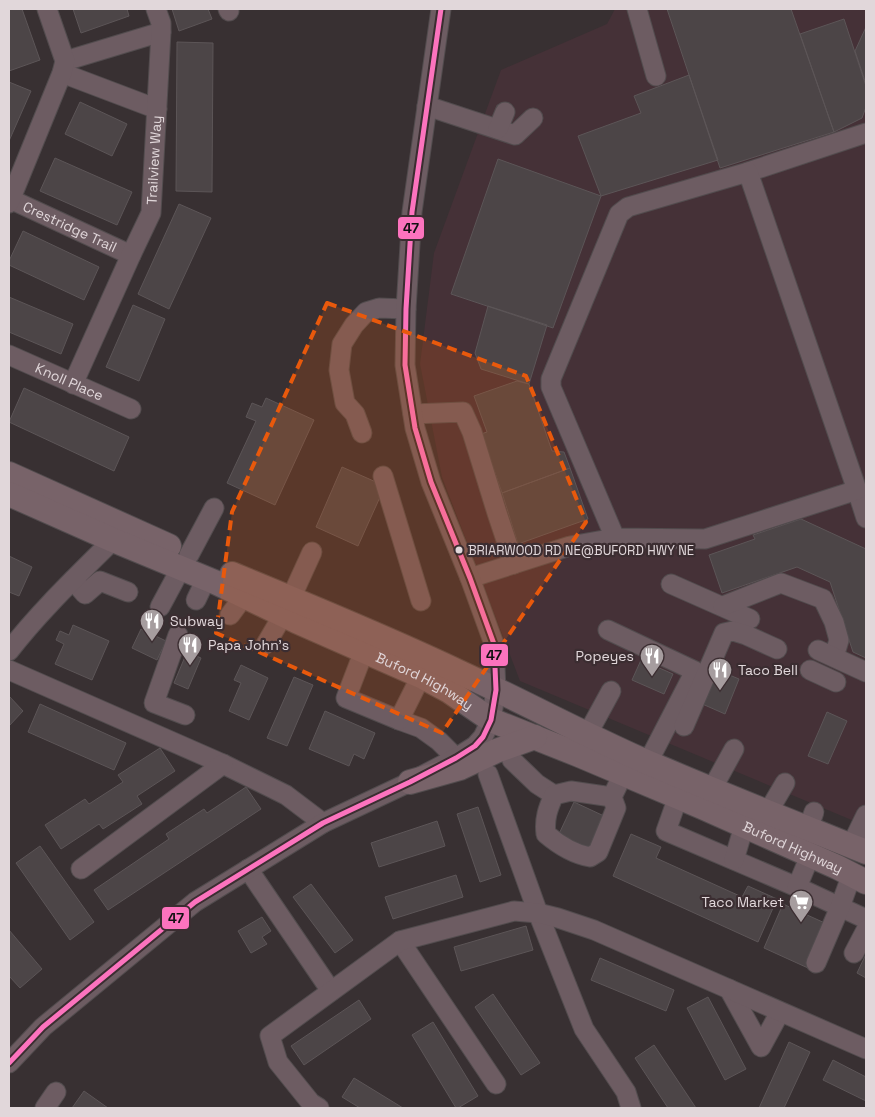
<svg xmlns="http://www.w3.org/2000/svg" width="875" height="1117" font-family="'Space Grotesk',sans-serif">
  <rect width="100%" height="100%" fill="#383032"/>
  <path fill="#453137" d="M615,9h251v817l-346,-145 -78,-204 -22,-113 14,-111 67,-183 106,-46z"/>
  <path fill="#4c4547" stroke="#5c5557" d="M9,9h13l18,51 -31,11z
    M73,9h54l2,7 -48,17z
    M172,9h36l4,10 -33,12z
    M667,9h124l43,123 -114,36z
    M844,19l22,67v21l-4,11 -28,14 -34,-98z
    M866,27v57l-11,-33z
    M177,42l36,1 -1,149 -36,-1z
    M689,75l29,85 -117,36 -23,-60 63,-23 -7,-17z
    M9,82l22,9 -22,50z
    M80,102l47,22 -15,32 -47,-22z
    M55,158l77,34 -15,33 -77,-34z
    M498,159l103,37 -48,132 -102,-34z
    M179,204l32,14 -42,91 -31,-15z
    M23,231l76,36 -15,33 -75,-35v-4z
    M9,297l64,27 -12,30 -52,-22z
    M133,305l32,14 -26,62 -33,-14z
    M488,306l59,19 -18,59 -48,-15 -6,-16z
    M517,381l12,3 23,67 12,1 6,16 -68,25 -21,-59 6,-2 -13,-36z
    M24,388l105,49 -15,34 -105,-49z
    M266,398l48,22 -39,85 -48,-22 29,-62 -10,-4 6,-14 10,4z
    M342,467l43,19 -27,60 -42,-19z
    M570,468l18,51 -70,25 -16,-51z
    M801,519l65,30v109l-13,-6 -23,-70 -33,-15 -75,26 -13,-38 46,-16 -2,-4z
    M9,556l23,11 -13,29 -10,-4z
    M73,625l36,16 -17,39 -37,-16 9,-20 -8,-4 4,-9 9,4z
    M141,629l25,12 -9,19 -25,-12z
    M187,652l14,6 -13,31 -14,-6z
    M641,660l32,14 -9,20 -32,-14z
    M241,665l27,13 -19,42 -20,-9 12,-28 -7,-3z
    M715,669l24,10 -14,35 -25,-11z
    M294,677l19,8 -26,61 -20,-8z
    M9,696l14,15 -14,15z
    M40,704l86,39 -12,27 -86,-38z
    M325,711l50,22 -11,26 -10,-5 -5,12 -40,-17z
    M827,712l20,9 -19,43 -20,-8z
    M160,748l15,23 -38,25 5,8 -39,25 -4,-5 -38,25 -16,-24 40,-26 4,5 34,-22 -5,-7z
    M246,787l15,22 -153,101 -14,-20 75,-51 -3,-5 38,-25 3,4z
    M574,802l30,14 -16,34 -30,-14z
    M478,807l23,68 -21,7 -23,-68z
    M437,821l8,25 -66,21 -8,-24z
    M631,834l30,13 -5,11 86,39 6,-11 29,13 -19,43 -145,-66z
    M40,846l54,76 -24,18 -54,-77z
    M456,875l7,22 -70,22 -8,-22z
    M311,884l42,56 -18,13 -42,-56z
    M783,904l44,20 -19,44 -44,-20z
    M262,917l9,14 -9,6 5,7 -16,9 -13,-22z
    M526,926l7,24 -72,21 -7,-24z
    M9,930l33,39 -22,19 -11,-12z
    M866,954v24l-9,-5z
    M600,958l74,32 -8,21 -75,-31z
    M493,994l47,69 -19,12 -46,-68z
    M708,997l38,72 -21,11 -38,-72z
    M359,1000l12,19 -67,46 -13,-19z
    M433,1022l45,74 -20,12h-2l-44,-73z
    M789,1042l21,10 -26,56h-25z
    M654,1045l42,63h-28l-33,-50z
    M833,1060l33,17v24l-43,-21z
    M354,1078l49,30h-43l-18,-11z
    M84,1091l24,17h-36z"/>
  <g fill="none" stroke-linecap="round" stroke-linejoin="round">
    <defs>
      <g id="minor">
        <path d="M228,9l1,2"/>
        <path d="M637,9l19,67"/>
        <path d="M65,61l96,-29"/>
        <path d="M62,73l95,36"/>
        <path d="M427,106l88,29 18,-17"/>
        <path d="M498,129l7,-17"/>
        <path d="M748,172l118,-39"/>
        <path id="s1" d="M10,199l121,56"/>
        <path d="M9,203l53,-130 3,-12 -18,-52"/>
        <path id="s2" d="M9,355l122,54"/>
        <path id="s3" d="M73,384l58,-129 20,-42 10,-181v-9l-5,-14"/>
        <path d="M413,414l50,-2 9,20 25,81 17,51"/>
        <path d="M362,433l-7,-19 -10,-11 -6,-33 3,-26 12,-19 12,-13 13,-4 27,1"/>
        <path d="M383,476l38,125"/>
        <path d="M857,490l9,28"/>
        <path d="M189,555l25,-47"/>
        <path d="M470,578l100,-32 45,-8 90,1 152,-49 -109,-318 -120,35 -9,7 -68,165v8l64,151"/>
        <path d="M73,580l12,14 15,-13 28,11"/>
        <path d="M671,584l79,35"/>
        <path d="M291,598l21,-46"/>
        <path d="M196,600l10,-21"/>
        <path d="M723,606l58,-23 42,16 11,23 5,18 -5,17"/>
        <path d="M160,607l21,-39"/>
        <path d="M230,615l14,-19"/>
        <path d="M608,630l87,41 -47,91"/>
        <path d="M178,635l-24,68 31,12"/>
        <path d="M266,644l17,-29"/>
        <path d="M818,650l48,22"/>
        <path d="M9,651c31,-40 68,-75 104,-111"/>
        <path d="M364,651l-18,47 53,22 22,8 18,13 17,17"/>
        <path d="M9,670l214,94 63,31 37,28"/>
        <path d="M810,670l26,12"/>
        <path d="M399,720l22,-44"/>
        <path d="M684,726l40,-93 9,-2 13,4 31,14"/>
        <path d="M587,735l24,-44"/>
        <path d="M512,760l25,24 17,11"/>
        <path d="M488,774l50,139 46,116 42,63 5,16"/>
        <path d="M712,789l22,-40"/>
        <path d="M612,797l-41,-6 -17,4c-6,13 -10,24 -8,39 13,11 27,20 44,23l8,-5 18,-44 -4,-11 11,-23"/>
        <path d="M678,797l-12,34 131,56 69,32"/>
        <path d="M768,812l17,-29"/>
        <path d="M808,829l6,-17"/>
        <path d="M851,846l15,-31"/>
        <path d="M734,860l10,-34"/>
        <path d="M81,869l142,-105"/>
        <path d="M248,869l83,122"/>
        <path d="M797,887l13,-31"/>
        <path d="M400,941l96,143"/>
        <path d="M854,953l12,-23"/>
        <path d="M816,963l24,-56 12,-33"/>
        <path d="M729,989l32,58 19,-35"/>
        <path d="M9,1063l34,-36 152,-125 128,-79 87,-41 46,-24 19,-12 8,-9 8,-17 5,-30 -2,-46 -24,-66 -39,-96 -16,-54 -10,-63 1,-56 6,-97 29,-203"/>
        <path d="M45,1108l11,-16"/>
        <path d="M319,1108l-8,-5 -33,-41 -8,-26 130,-95 114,-30 24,2 20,5 36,12 272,119"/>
      </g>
      <g id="major">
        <path d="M9,474l160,72"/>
        <path id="s4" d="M9,494l104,46 104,43 79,38 125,55 28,15 42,29 88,35 123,52 135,60 29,15"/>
        <path d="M232,574c77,32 154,63 229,99 61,28 120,60 181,87 74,32 150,62 224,92"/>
        <path d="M410,782l50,-14 36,-17 39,-14"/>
      </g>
    </defs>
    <use href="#minor" stroke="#524c4e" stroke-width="21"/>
    <use href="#major" stroke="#524c4e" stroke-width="26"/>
    <use href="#minor" stroke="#6d5c62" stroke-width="19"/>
    <use href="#major" stroke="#786369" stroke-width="24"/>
    <defs>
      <path id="bus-1" d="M9,1063l34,-36 152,-125 128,-79 87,-41 46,-24 19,-12 8,-9 8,-17 5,-30 -2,-46 -24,-66 -39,-96 -16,-54 -10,-63 1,-56 6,-97 29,-203"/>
    </defs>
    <use href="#bus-1" stroke="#3b2d31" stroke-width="9"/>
    <use href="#bus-1" stroke="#fc73be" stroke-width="5"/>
  </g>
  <path fill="#e8590c" fill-opacity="0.2" stroke="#e8590c" stroke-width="4" stroke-dasharray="10 6" stroke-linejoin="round" d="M327,303l199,73 60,146 -144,211 -226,-100 16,-121z"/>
  <defs>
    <symbol id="restaurant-pin" viewBox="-11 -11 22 30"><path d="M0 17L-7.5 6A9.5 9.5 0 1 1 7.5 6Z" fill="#a69d9f" stroke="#3b2d31"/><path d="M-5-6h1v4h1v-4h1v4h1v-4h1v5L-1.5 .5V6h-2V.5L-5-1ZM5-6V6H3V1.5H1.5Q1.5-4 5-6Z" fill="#fff"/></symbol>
    <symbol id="supermarket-pin" viewBox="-11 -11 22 30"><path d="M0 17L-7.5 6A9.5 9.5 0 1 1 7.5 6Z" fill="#a69d9f" stroke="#3b2d31"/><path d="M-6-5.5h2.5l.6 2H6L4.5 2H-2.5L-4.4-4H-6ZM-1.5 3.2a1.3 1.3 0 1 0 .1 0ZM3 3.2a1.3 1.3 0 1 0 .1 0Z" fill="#fff"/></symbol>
  </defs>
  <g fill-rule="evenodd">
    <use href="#restaurant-pin" x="138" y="607" width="28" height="38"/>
    <use href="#restaurant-pin" x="176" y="631" width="28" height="38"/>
    <use href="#restaurant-pin" x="638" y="642" width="28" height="38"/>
    <use href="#restaurant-pin" x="706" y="656" width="28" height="38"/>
    <use href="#supermarket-pin" x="787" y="888" width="28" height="38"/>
  </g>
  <circle fill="#e1d7da" stroke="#3b2d31" stroke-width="2" cx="459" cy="550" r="4.5"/>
  <g text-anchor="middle" stroke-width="4.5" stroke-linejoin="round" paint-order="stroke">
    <g font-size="13" fill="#e1d7da" stroke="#3b2d31" text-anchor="start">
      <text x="468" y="555">BRIARWOOD RD NE@BUFORD HWY NE</text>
    </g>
    <g font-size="14" fill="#e1d7da" stroke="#3b2d31">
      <text dy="5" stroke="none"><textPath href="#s3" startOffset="241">Trailview Way</textPath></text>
      <text dy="5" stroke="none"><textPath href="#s1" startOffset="66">Crestridge Trail</textPath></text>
      <text dy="5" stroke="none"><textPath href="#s2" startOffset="66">Knoll Place</textPath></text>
      <text dy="5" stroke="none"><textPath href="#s4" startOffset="456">Buford Highway</textPath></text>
      <text dy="5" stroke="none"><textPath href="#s4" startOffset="861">Buford Highway</textPath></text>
    </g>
    <g font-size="14" fill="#e1d7da" stroke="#3b2d31" text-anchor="start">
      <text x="170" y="626">Subway</text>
      <text x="208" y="650">Papa John's</text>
      <text x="634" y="661" text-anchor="end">Popeyes</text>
      <text x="738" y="675">Taco Bell</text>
      <text x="784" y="907" text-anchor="end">Taco Market</text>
    </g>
  </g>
  <g stroke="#3b2d31" stroke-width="2">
    <rect x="397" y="216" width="28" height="24" rx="5" fill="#fc73be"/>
    <rect x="480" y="643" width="29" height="24" rx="5" fill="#fc73be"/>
    <rect x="161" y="906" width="29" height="24" rx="5" fill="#fc73be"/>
  </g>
  <g font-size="14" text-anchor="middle" font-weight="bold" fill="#111">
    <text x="411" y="233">47</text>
    <text x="494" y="660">47</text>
    <text x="176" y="923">47</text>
  </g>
  <rect width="875" height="1117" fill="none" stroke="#e1d7da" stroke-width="20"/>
</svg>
